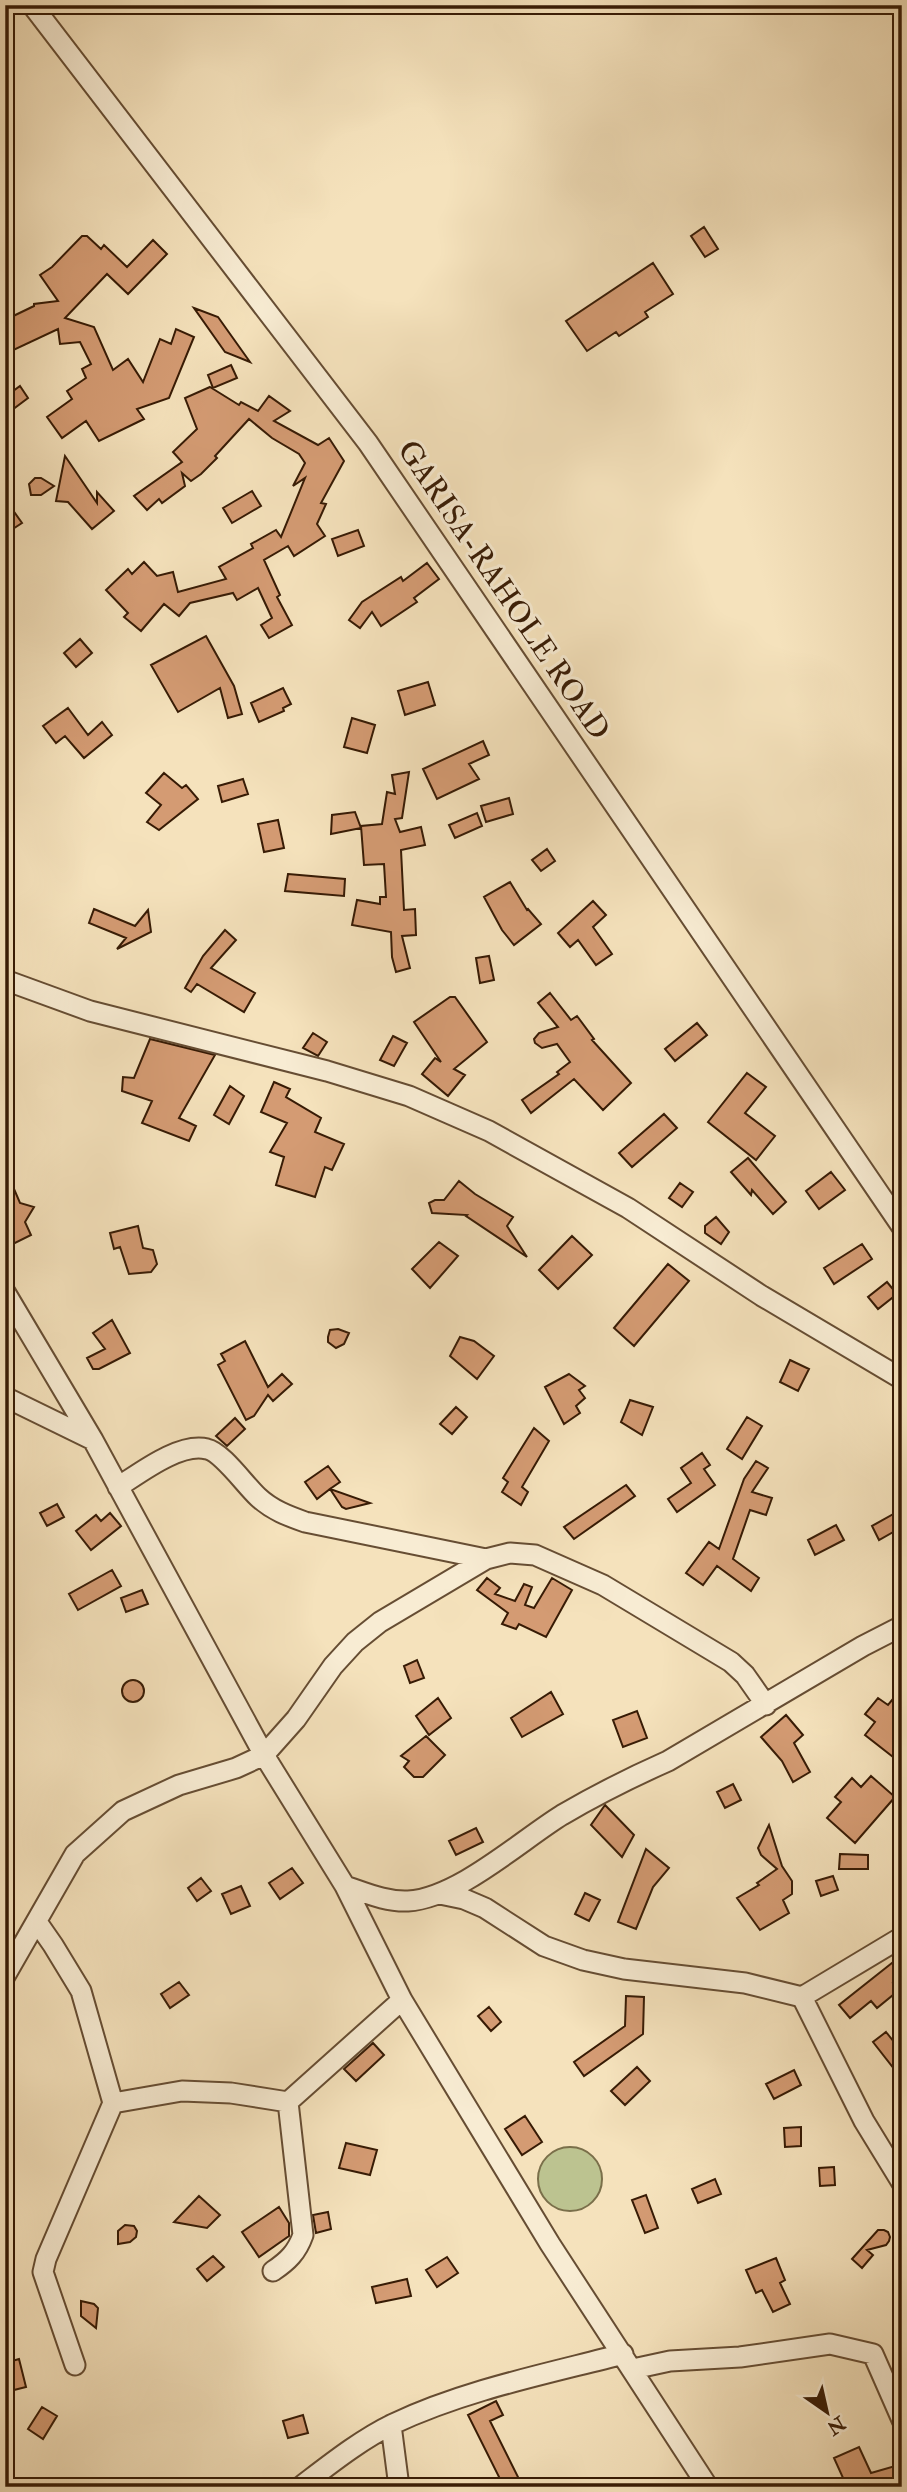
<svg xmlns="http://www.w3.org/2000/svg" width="907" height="2492" font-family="'IM FELL Double Pica',serif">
  <rect width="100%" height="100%" fill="#f5e2bc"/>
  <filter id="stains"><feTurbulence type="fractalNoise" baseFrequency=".00286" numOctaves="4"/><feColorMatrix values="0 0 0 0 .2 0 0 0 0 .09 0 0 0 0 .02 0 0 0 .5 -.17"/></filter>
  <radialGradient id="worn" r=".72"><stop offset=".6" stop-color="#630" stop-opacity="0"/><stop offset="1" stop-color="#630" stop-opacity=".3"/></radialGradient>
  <path fill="#bcc390" stroke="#7a6f4a" stroke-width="2" d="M538 2179a32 32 0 1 1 64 0a32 32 0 1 1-64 0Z"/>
  <path fill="#d49b73" stroke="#371b05" stroke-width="2" d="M704,227l14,22 -13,8 -14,-21z
    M82,236h5l14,13 3,-4 23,22 26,-27 14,14 -39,40 -21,-20 -42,44 29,9 19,43 15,-11 15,23 17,-43 11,5 5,-15 18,8 -25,61 -32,11 7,10 -45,22 -13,-20 -24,17 -15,-21 25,-18 -5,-8 19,-13 -4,-9 9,-5 -11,-22 -20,2 -2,-15 -53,25v-34l29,-14v-2l24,-3 -18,-26 12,-8z
    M653,263l20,31 -28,18 3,5 -29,19 -3,-4 -29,19 -21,-30z
    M194,308l24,9 32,45 -25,-10z
    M231,365l6,13 -24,10 -5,-13z
    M20,386l8,12 -16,12 -7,-13z
    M210,387l29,18 2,-3 17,9 11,-15 21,15 -16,10 44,24 11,-7 15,23 -23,42 5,1 -9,20 8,12 -31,20 -6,-10 -24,14 16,35 -3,2 15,28 -23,13 -8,-13 11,-7 -14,-30 -21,12 -4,-7 -43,10 -11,13 -15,-12 -23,27 -17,-14 4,-4 -22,-23 22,-21 4,5 12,-12 13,14 16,-4 5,20 48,-13 -7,-12 34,-19 -2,-4 25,-14 5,7 24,-59 -12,8 12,-23 -6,-9 -27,-16 -23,-19 -34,37 2,2 -16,16 -10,7 -9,-8 3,13 -23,17 -3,-4 -12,11 -13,-14 48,-34 -9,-10 24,-23 -12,-31z
    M65,456l32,47v-11l17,19 -22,18 -24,-27 -12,-1z
    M35,478h6l13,8 -13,9h-10l-2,-11z
    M252,491l9,15 -29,17 -9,-15z
    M5,499l17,24 -17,11z
    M358,530l6,16 -26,10 -6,-17z
    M427,563l12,16 -25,19 3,4 -36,24 -9,-14 -12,16 -11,-8 13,-18 39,-25 2,4z
    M206,636l28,50 8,28 -14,4 -8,-30 -42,24 -27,-47z
    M80,639l12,14 -16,14 -12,-14z
    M428,682l7,23 -30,10 -7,-24z
    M283,688l8,16 -8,4 1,3 -25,11 -8,-19z
    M68,708l20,27 14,-13 10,13 -28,23 -19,-22 -9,7 -13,-17z
    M352,718l23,7 -8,28 -23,-6z
    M483,741l6,14 -20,9 10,15 -42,20 -14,-30z
    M409,772l-7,46 -7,1 5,13 21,-5 4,18 -24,5 3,60 11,-1 1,26 -14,1 8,32 -14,4 -4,-15 -1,-25 -39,-7 5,-25 23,4v-7h6l-2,-33 -20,1 -3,-39 21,-2 5,-32 8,2 -3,-19z
    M164,773l18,15 4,-3 12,14 -39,31 -12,-8 14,-17 -15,-12z
    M243,779l5,15 -26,8 -4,-16z
    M509,798l4,16 -27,8 -5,-16z
    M355,812l6,16 -30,6 1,-19z
    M477,813l5,13 -27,12 -6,-13z
    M278,820l6,28 -20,4 -6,-28z
    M547,849l8,12 -14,10 -9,-11z
    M288,874l57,5 -1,17 -59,-5z
    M510,882l17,28 1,-1 13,15 -27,21 -12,-15 -18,-33z
    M593,901l13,14 -13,12 19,27 -16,11 -18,-25 -8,7 -12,-14z
    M94,909l41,17 13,-16 3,22 -34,17 9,-11 -37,-15z
    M225,930l11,10 -25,28 44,25 -11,19 -47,-28 -6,8 -6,-4 18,-32z
    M489,956l5,24 -14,3 -4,-25z
    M550,993l21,27 6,-4 17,23 -2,1 39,43 -28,27 -29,-31 -43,34 -9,-13 37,-26 -2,-2 13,-10 -13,-18 -15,4 -7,-5 -1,-4 5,-6 19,-6 -20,-24z
    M450,997h5l32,45 -33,27 11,6 -17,21 -26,-22 13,-16 6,4 -27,-40z
    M697,1023l10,12 -32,26 -10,-12z
    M313,1033l14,9 -9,14 -15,-8z
    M393,1036l14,7 -13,23 -14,-6z
    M150,1039l65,16 -36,63 17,8 -7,15 -47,-18 10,-22 -30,-10 1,-14 11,1z
    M747,1073l19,14 -21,26 30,23 -19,24 -48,-38z
    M274,1082l16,7 -4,8 35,21 -6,14 29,12 -12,26 -7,-3 -10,30 -39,-12 8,-28 -14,-5 17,-29 -26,-11z
    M230,1086l14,10 -15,28 -15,-9z
    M664,1114l13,14 -45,39 -13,-14z
    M748,1158l38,44 -13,12 -21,-24 -1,5 -20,-23z
    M5,1168l15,35 14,4 -9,15 6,13 -26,13z
    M831,1172l14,18 -26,19 -13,-18z
    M459,1181l16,13 38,23 -6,9 20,31 -61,-41 1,-1 -35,-2 -3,-10 6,-3h9z
    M680,1183l13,9 -11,15 -13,-9z
    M716,1217l13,15 -8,12 -16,-11v-7z
    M138,1226l5,22 10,2 4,14 -6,8 -22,2 -9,-27 -6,2 -4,-16z
    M572,1236l20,19 -34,34 -19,-19z
    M439,1242l19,14 -28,32 -18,-19z
    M862,1244l10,15 -38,25 -10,-16z
    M668,1264l21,17 -55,65 -20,-18z
    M887,1282l10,12 -19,15 -10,-12z
    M112,1320l18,33 -31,16h-6l-6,-11 18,-9 -12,-16z
    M338,1329l11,4 -5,11 -8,4 -8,-6v-5l2,-7z
    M460,1337l14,4 20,15 -17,23 -27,-23z
    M245,1341l23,46 14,-13 10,10 -19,17 -5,-6 -14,21 -8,4 -28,-55 7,-4 -4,-7z
    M790,1360l19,9 -11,22 -18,-9z
    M569,1374l16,12 -6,4 6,8 -9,8 4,7 -16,11 -19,-37z
    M630,1400l23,7 -11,28 -21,-13z
    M456,1407l11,10 -15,17 -12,-10z
    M747,1417l15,9 -20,33 -15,-10z
    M235,1418l10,11 -18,17 -11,-10z
    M534,1428l15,13 -27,46 6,5 -7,13 -19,-13 6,-10 -5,-4z
    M702,1453l8,12 -6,4 11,16 -38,27 -9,-13 23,-16 -10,-15z
    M756,1461l12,7 -16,24 20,6 -6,17 -16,-5 -17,49 26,19 -8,13 -34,-25 -14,19 -17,-12 23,-31 10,7 25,-70z
    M328,1466l12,16 -10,7 40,14 -24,6 -4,-2 -12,-18 -13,10 -12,-17z
    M626,1485l9,11 -61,43 -10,-12z
    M57,1504l7,13 -17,9 -7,-13z
    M897,1512l5,7v8l-23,13 -7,-14z
    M110,1513l11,13 -30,24 -15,-19 20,-16 5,6z
    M836,1525l8,15 -29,15 -7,-15z
    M112,1570l9,16 -43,24 -9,-16z
    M487,1578l13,10 -5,6 20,7 9,-17 8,3 -7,18 9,3 18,-30 20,12 -26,47 -27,-13 -3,5 -14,-5 6,-11 -31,-23z
    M142,1590l6,14 -22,8 -5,-14z
    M417,1660l7,18 -14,5 -6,-17z
    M122 1691a11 11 0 1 1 22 0a11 11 0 1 1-22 0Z
    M902,1688v76l-37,-29 10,-13 -10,-8 13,-16 10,7z
    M551,1692l12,22 -41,23 -11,-19z
    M438,1698l13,20 -22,17 -13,-19z
    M637,1711l10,27 -24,9 -10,-27z
    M786,1715l17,20 -9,8 16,29 -17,10 -11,-21 -21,-24z
    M426,1736l19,19 -22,22h-9l-10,-10 5,-6 -8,-5z
    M871,1776l24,21 -40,46 -28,-25 14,-16 -6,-5 17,-19 9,9z
    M733,1784l8,16 -16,8 -8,-16z
    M605,1805l29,30 -12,22 -31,-32z
    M769,1825l13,41 10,15v13l-9,6 6,13 -29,17 -23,-32 22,-13 -2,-2 20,-14 -16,-14 -3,-7z
    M476,1828l7,14 -27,13 -7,-14z
    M646,1849l23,19 -16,19 -17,42 -18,-7z
    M840,1854l28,1v14h-29z
    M292,1868l11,15 -23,16 -11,-16z
    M833,1876l5,14 -17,6 -5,-15z
    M201,1878l10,13 -14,10 -9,-13z
    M241,1886l9,20 -19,8 -9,-20z
    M585,1893l15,7 -11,21 -14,-7z
    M902,1955v21l-9,7 6,7 -22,18 -6,-7 -21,17 -11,-13z
    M179,1982l10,13 -19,13 -9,-14z
    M626,1996l18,1 -1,37 -59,42 -10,-14 51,-36z
    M489,2007l12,15 -10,9 -13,-15z
    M886,2032l16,20v27l-29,-37z
    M373,2043l11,12 -28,26 -12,-12z
    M637,2067l13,14 -25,24 -14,-14z
    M794,2070l7,15 -27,14 -8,-15z
    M525,2116l17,26 -20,13 -17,-26z
    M801,2127v19l-16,1 -1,-19z
    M346,2143l31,7 -7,25 -31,-7z
    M834,2167l1,18 -15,1 -1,-18z
    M715,2179l6,15 -23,9 -6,-14z
    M646,2195l12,33 -13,5 -13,-33z
    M199,2196l21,19 -13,13 -33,-6z
    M279,2207l10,16v13l-30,21 -17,-25z
    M328,2212l3,17 -15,4 -3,-18z
    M125,2225l9,1 3,5 -1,6 -6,5 -12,2v-13z
    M878,2230h6l4,2 2,5 -1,4 -3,4 -19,5 6,5 -11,13 -10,-9z
    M213,2256l11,11 -17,14 -10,-12z
    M447,2257l11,16 -21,14 -11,-17z
    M776,2258l9,22 -5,3 10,21 -17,8 -11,-22 -6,3 -10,-23z
    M407,2279l4,17 -35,7 -4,-16z
    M81,2301l13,3 4,4 -2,20 -15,-12z
    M19,2359l7,28 -16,4 -5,-28z
    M496,2401l7,14 -13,6 28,56 -15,8 -35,-70z
    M42,2407l15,9 -14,23 -15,-10z
    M303,2415l5,18 -20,5 -5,-17z
    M859,2447l12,26 31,-9v10l-25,13h-39l-1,-5 7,-2 -10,-22z"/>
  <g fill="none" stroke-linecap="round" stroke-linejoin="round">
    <defs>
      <path id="street" d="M32,5l336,438 534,784
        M5,980l85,31 237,60 82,25 80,35 139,77 134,88 140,83
        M5,1292l88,148 171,315 81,131 57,114 148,244 158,243
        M5,1397l88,43
        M118,1487c22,-14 62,-45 89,-38 15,3 38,36 51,48 14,13 30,19 47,25l181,37
        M345,1886c21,7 41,16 63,15 50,-3 112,-60 154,-86 34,-20 70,-38 106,-54l195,-115 39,-20
        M440,1894l24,5 21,9 59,38 39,14 41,9 121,14 57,14 62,124 38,62
        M37,1922l16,23 28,46 32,112 69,-12 49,2 57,9 114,-102
        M5,1976l70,-122 48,-43 56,-26 57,-17 28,-13 32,-36 37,-53 22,-24 25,-20 106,-63 24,-6 25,2 68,30 128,77 14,13 21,30
        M802,1997l100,-60
        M273,2271c15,-10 24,-19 30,-36l-15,-133
        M75,2365l-32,-93 3,-13 67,-156
        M633,2369l37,-8 70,-4 90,-13 43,10 29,66
        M391,2425l8,62
        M300,2487c29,-22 60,-47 93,-63 72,-34 153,-50 230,-70"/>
    </defs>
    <use href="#street" stroke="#664d33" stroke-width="23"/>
    <use href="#street" stroke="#f8ecd3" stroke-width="19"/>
  </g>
  <g text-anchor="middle" stroke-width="6" stroke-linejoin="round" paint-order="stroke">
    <g font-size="30" fill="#371b05" stroke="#f8ecd3">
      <text transform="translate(504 590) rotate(56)" y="10">GARISA-RAHOLE ROAD</text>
    </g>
  </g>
  <rect width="907" height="2492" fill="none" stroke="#f5e2bc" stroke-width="28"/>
  <rect x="7" y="7" width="893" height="2478" fill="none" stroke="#371b05" stroke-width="3.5"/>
  <rect x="14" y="14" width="879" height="2464" fill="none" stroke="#371b05" stroke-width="2"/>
  <g transform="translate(827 2412) rotate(146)" stroke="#f8ecd3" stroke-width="5" paint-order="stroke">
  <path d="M0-5L12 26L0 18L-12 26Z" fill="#371b05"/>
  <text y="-10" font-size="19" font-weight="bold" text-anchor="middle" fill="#371b05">N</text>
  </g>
  <rect width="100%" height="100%" filter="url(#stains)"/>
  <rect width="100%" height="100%" fill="url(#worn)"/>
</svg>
